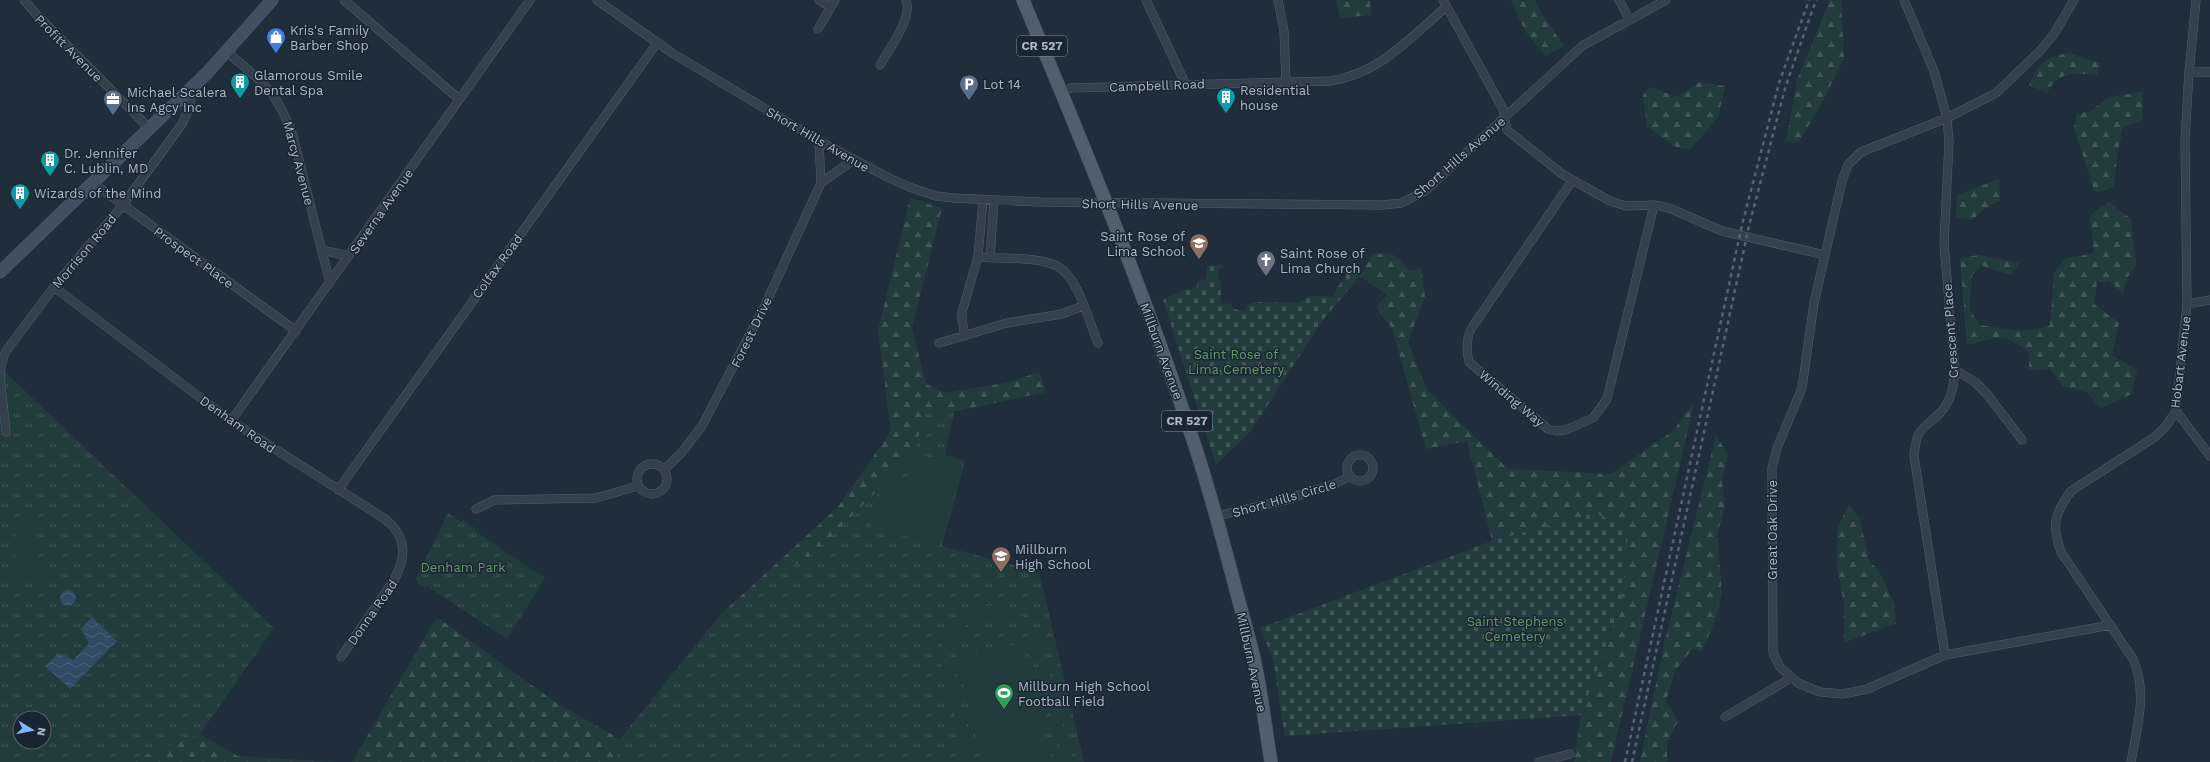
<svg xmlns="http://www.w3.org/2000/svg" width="2210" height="762" font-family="'Work Sans',sans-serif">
  <defs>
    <pattern id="forest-firs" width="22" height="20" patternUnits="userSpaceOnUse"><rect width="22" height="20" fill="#223c3d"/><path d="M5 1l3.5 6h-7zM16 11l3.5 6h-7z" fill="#405658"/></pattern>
    <pattern id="cemetery-stones" width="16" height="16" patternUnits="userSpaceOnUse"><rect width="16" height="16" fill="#223c3d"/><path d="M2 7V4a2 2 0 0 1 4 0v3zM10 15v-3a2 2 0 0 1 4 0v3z" fill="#405658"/></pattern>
    <pattern id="park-tufts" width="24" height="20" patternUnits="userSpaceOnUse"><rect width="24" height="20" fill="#223c3d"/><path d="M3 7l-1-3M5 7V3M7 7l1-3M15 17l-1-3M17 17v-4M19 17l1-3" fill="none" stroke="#405658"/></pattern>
    <pattern id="water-waves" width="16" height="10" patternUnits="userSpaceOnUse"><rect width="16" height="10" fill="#314b65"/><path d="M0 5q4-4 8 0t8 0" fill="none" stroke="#4c637a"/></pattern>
  </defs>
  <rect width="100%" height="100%" fill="#202e3c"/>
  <path fill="url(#forest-firs)" d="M1336,0h34l1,15 -31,3z
    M1511,0h24l2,6 27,40 -18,10 -21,-25z
    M1830,0h11l3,58 -21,43 -24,41 -13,-1 11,-61z
    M2070,53l30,10 -3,12c-22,-1 -38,-5 -50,18l-18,-8c9,-22 18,-29 41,-32z
    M1700,82l25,4 -7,31 -28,33 -14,-3 -29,-20 -4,-32 7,-8 27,10z
    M2143,92l-1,29 -19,6 -6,29 -3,31 -19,6 -21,-65 3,-14 14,-3 17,-14z
    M1999,179l1,22 -16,8 -12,11 -16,-3 1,-22z
    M910,198l32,10 -30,120 14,56 19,9 60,-10 34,-11 7,20 -92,20 -30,-1 -9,42 -98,99 -97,63 118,-108 53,-76 -13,-100z
    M2109,202l22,17 5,46 -9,13 -4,15 -14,-12 -12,2 -3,21 25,19 -7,32 25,15 -5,24 -31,14 -14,-16 -24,-5 -13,-18 -21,1v-18c-27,-20 -31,-15 -62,-7l-7,-87 19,-3 40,8 -8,12 -29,-9 -10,9 -3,34 11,16c21,3 49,10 70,0l4,-52 10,-14 30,-6 -4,-38z
    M1390,253l11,7 8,11 12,-3 4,28 -17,46 19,48 81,79 103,5 62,-43 21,-28 -83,359h-37l7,-47 41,-114 -26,-88 -104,28 -25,-100 -41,8 -34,-121 -16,-21 11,-12 -27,-19 13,-22z
    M1716,435l12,20 -6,26 3,26 -8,27 5,59 -6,25 -14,34 -9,-4 -18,23 -9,30 12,20 -11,21v20h-27l23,-113z
    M1849,505l11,14 9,42 10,10 15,32 2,21c-19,4 -34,14 -52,18v-38l-7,-37v-39z
    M437,617l121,87 62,35 -4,23h-264z
    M200,734l38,22 97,6h-210z"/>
  <path fill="url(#cemetery-stones)" d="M1223,264v4l-4,1 -2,8 4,5v21l10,1 3,5 10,2 5,-7 8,-2 41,1 13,-7 23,1 3,-9 14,-19 9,7 -38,45 -71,110 -35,34 -53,-165 22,-11 6,1 6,-4 1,-5 8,-2 1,-13z
    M1596,513l32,17 -6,71 -41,114 -296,21 -12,-77 -13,-31 232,-87z"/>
  <path fill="url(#park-tufts)" fill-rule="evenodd" d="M0,367l274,261 -74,106 -75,28h-125zM20,718h24v24h-24z
    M924,411l30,1 -9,43 20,6 -23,85 97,26 45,190h-468l4,-23 100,-124 97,-64 98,-98z
    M448,513l13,9 2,-2 13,9 -1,2 70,47 -38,61 -80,-53 -2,2 -8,-5 1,-2 -2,-2z"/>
  <path fill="#223c3d" d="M916,453l46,14 -23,79 -68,-20 14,-48 22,7z
    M24,516h7l6,4 -2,36c-6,6 -15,5 -21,-1l3,-36z
    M467,543l8,5 -11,16 -8,-5z
    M15,561l30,2 -1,17 -30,-2z
    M987,606c23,0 40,9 52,28l34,128h-10l-29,-117c-21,-44 -78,-36 -84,13l25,104h-9l-26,-103c1,-29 20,-48 47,-53z
    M1022,643l30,119h-69l-26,-103z"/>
  <path fill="url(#water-waves)" d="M60 598a8 8 0 1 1 16 0a8 8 0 1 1-16 0Z
    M92,617l25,24 -47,48 -25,-23 13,-13 15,7 16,-17 -8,-14z"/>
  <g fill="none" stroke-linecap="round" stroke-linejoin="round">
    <defs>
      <path id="minor" d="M24,0l12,14 113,114
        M344,0l115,99
        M597,0l75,53 147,88 68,36 22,10 27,9 18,2 86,4 343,3 18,-2 24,-12 157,-145 84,-46
        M819,0l12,7
        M1146,0l39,83
        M1278,0l6,31 2,51
        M1443,0l60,109 4,21 55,44 48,27 16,5 28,-1 15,3 53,23 103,24
        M1619,0l10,19
        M1904,0l30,71 13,47 2,24 -5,102 11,126c-1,16 -4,32 -15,43 -19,19 -23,13 -26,43l31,199
        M2074,0l-20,34 -14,17 -44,42 -49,25 -86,34 -13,13 -6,16 -28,122 -12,85 -25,60 -5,20 1,185 7,14 18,16 22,9 23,2 24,-5 78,-34 166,-30
        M818,29l17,-29
        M227,52c36,31 49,37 66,84l37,147
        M880,65c9,-16 33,-47 26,-65
        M2189,72h21
        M1061,92l10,-4 259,-7c49,-7 80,-43 116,-74
        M819,141l2,42
        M1572,181l-101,148c-5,11 -5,21 -2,33l79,67 8,2 10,-1 27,-12 14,-19 47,-194
        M93,183l203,148
        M322,250l27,6
        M978,257c23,2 60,-1 79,9 21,10 32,56 41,77
        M990,258l4,-58
        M54,287l177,134 154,98c22,18 22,37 9,61l-53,77
        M2187,304l23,-4
        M965,336l-3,-16v-8l16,-55 5,-57
        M939,343l68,-20 55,-9 21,-8
        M1955,370l20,12 12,12 35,46
        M0,375l2,-13 4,-11 48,-64 69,-82 59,-81 8,-17 2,-20
        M0,377l6,55
        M2176,411l34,45
        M231,421l299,-421
        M1347 468a13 13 0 1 1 26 0a13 13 0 1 1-26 0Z
        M637 479a15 15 0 1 1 30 0a15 15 0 1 1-30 0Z
        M664,470l18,-18 20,-26 63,-121 56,-122 32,-23
        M338,490l319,-447
        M476,509l18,-9 102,-2 42,-12
        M1217,516l73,-17c19,-10 42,-10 59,-23
        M1725,717l66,-39
        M1539,762l31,-8
        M2131,762c6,-35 17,-69 2,-103l-72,-107c-10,-27 -6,-39 10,-61l84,-54 11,-11 10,-15 11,-107 -2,-164 4,-68 7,-72"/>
      <path id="secondary" d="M0,272l208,-200 64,-72"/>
      <path id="primary" d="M1023,0c60,144 120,288 169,437 22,65 38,132 56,198 12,41 16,85 23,127"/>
    </defs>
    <use href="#minor" stroke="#525d6a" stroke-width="9"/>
    <use href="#secondary" stroke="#525d6a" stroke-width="13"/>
    <use href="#primary" stroke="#3d4955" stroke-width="14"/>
    <use href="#minor" stroke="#34404c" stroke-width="8"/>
    <use href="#secondary" stroke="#414f60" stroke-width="12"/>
    <use href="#primary" stroke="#515f6d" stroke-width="13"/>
    <path stroke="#556474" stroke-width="2.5" stroke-dasharray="4 4" stroke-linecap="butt" d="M1625,762l117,-537 37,-142 30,-83
      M1632,762l117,-536 37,-141 30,-85"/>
  </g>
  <defs>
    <symbol id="shop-pin" viewBox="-11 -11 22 30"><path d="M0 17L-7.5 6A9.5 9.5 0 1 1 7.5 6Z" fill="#3f7fe0" stroke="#192531"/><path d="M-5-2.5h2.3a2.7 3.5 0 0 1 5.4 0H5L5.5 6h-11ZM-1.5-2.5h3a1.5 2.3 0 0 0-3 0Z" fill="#fff"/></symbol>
    <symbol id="building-pin" viewBox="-11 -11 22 30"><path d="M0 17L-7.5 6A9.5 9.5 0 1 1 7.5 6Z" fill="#0f9aa8" stroke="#192531"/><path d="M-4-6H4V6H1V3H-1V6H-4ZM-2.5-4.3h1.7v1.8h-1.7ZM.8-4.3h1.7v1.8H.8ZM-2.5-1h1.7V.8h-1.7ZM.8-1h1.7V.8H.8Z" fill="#fff"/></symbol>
    <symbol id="parking-pin" viewBox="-11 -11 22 30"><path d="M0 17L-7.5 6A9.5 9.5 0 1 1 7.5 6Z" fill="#5c6f8a" stroke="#192531"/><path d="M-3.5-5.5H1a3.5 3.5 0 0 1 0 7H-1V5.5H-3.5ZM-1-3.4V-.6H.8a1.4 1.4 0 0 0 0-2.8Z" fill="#fff"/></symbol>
    <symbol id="office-pin" viewBox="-11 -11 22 30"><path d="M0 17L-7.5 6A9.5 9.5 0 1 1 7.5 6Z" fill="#5c6f8a" stroke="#192531"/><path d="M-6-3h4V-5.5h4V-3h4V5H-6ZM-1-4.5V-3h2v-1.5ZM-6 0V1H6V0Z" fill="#fff"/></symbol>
    <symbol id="school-pin" viewBox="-11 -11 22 30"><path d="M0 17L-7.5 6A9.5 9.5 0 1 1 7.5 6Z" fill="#8d6e63" stroke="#192531"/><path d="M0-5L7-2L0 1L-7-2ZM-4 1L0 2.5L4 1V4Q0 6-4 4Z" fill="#fff"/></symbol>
    <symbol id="church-pin" viewBox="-11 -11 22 30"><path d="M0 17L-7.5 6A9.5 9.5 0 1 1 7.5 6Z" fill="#6b7280" stroke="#192531"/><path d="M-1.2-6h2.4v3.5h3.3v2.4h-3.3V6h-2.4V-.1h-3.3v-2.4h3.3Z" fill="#fff"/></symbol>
    <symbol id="stadium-pin" viewBox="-11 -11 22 30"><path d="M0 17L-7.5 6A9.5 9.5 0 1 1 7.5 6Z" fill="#2e9e5b" stroke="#192531"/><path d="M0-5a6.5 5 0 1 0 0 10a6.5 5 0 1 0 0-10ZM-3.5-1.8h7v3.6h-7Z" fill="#fff"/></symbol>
  </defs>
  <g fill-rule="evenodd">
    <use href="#shop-pin" x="265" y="26" width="22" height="30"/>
    <use href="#building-pin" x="229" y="71" width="22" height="30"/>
    <use href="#parking-pin" x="958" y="73" width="22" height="30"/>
    <use href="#building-pin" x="1215" y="86" width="22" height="30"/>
    <use href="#office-pin" x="102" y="88" width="22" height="30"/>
    <use href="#building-pin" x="39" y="149" width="22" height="30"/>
    <use href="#building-pin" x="9" y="182" width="22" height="30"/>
    <use href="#school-pin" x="1188" y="232" width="22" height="30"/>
    <use href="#church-pin" x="1255" y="249" width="22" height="30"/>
    <use href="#school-pin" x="990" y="545" width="22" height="30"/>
    <use href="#stadium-pin" x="993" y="682" width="22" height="30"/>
  </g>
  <g text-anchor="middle" stroke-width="3" stroke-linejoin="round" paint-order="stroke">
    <g fill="#192531" stroke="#828d9b" stroke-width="1">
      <rect x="1017" y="36" width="50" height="20" rx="3"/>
      <rect x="1162" y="411" width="50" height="20" rx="3"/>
    </g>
    <g font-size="12" font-weight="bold" fill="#afbac8">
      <text x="1042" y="50">CR 527</text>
      <text x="1187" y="425">CR 527</text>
    </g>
    <g font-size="13" fill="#afbac8" stroke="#192531" text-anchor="start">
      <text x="290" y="35">Kris's Family<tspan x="290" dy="15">Barber Shop</tspan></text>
      <text x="254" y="80">Glamorous Smile<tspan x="254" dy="15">Dental Spa</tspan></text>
      <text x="983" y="89">Lot 14</text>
      <text x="1240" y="95">Residential<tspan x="1240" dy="15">house</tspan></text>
      <text x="127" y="97">Michael Scalera<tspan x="127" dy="15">Ins Agcy Inc</tspan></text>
      <text x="64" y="158">Dr. Jennifer<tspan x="64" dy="15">C. Lublin, MD</tspan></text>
      <text x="34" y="198">Wizards of the Mind</text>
      <text x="1185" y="241" text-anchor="end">Saint Rose of<tspan x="1185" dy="15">Lima School</tspan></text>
      <text x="1280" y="258">Saint Rose of<tspan x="1280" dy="15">Lima Church</tspan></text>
      <text x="1015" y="554">Millburn<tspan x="1015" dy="15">High School</tspan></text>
      <text x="1018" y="691">Millburn High School<tspan x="1018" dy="15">Football Field</tspan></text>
    </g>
    <g font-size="13" fill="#afbac8" stroke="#192531">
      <text transform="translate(69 48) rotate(45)" y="5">Profitt Avenue</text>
      <text transform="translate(1157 85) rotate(-2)" y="5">Campbell Road</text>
      <text transform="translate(818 139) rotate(30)" y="5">Short Hills Avenue</text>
      <text transform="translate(1459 157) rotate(-41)" y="5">Short Hills Avenue</text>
      <text transform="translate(299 163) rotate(75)" y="5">Marcy Avenue</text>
      <text transform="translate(1140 204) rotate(1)" y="5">Short Hills Avenue</text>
      <text transform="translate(381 211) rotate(-55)" y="5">Severna Avenue</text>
      <text transform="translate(84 251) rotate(-50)" y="5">Morrison Road</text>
      <text transform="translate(194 257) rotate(36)" y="5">Prospect Place</text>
      <text transform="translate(497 266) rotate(-54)" y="5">Colfax Road</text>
      <text transform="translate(1950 331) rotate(-94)" y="5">Crescent Place</text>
      <text transform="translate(751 332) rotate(-64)" y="5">Forest Drive</text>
      <text transform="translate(1162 351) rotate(70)" y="5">Millburn Avenue</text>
      <text transform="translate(2180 362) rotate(-83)" y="5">Hobart Avenue</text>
      <text transform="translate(1512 398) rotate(40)" y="5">Winding Way</text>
      <text transform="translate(238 424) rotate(35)" y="5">Denham Road</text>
      <text transform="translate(1284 498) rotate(-16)" y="5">Short Hills Circle</text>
      <text transform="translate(1772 530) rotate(-90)" y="5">Great Oak Drive</text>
      <text transform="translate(372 612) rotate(-55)" y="5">Donna Road</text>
      <text transform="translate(1252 662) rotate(78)" y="5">Millburn Avenue</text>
    </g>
    <g font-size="13" fill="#639c6c" stroke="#192531">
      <text x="1236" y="359">Saint Rose of<tspan x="1236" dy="15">Lima Cemetery</tspan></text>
      <text x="463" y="572">Denham Park</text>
      <text x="1515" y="626">Saint Stephens<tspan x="1515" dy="15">Cemetery</tspan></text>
    </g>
  </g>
  <g transform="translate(32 730) rotate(100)"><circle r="19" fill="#192531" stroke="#55616d"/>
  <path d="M0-3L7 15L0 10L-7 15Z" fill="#7db8ff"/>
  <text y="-6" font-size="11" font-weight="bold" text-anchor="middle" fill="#afbac8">N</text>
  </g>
</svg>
